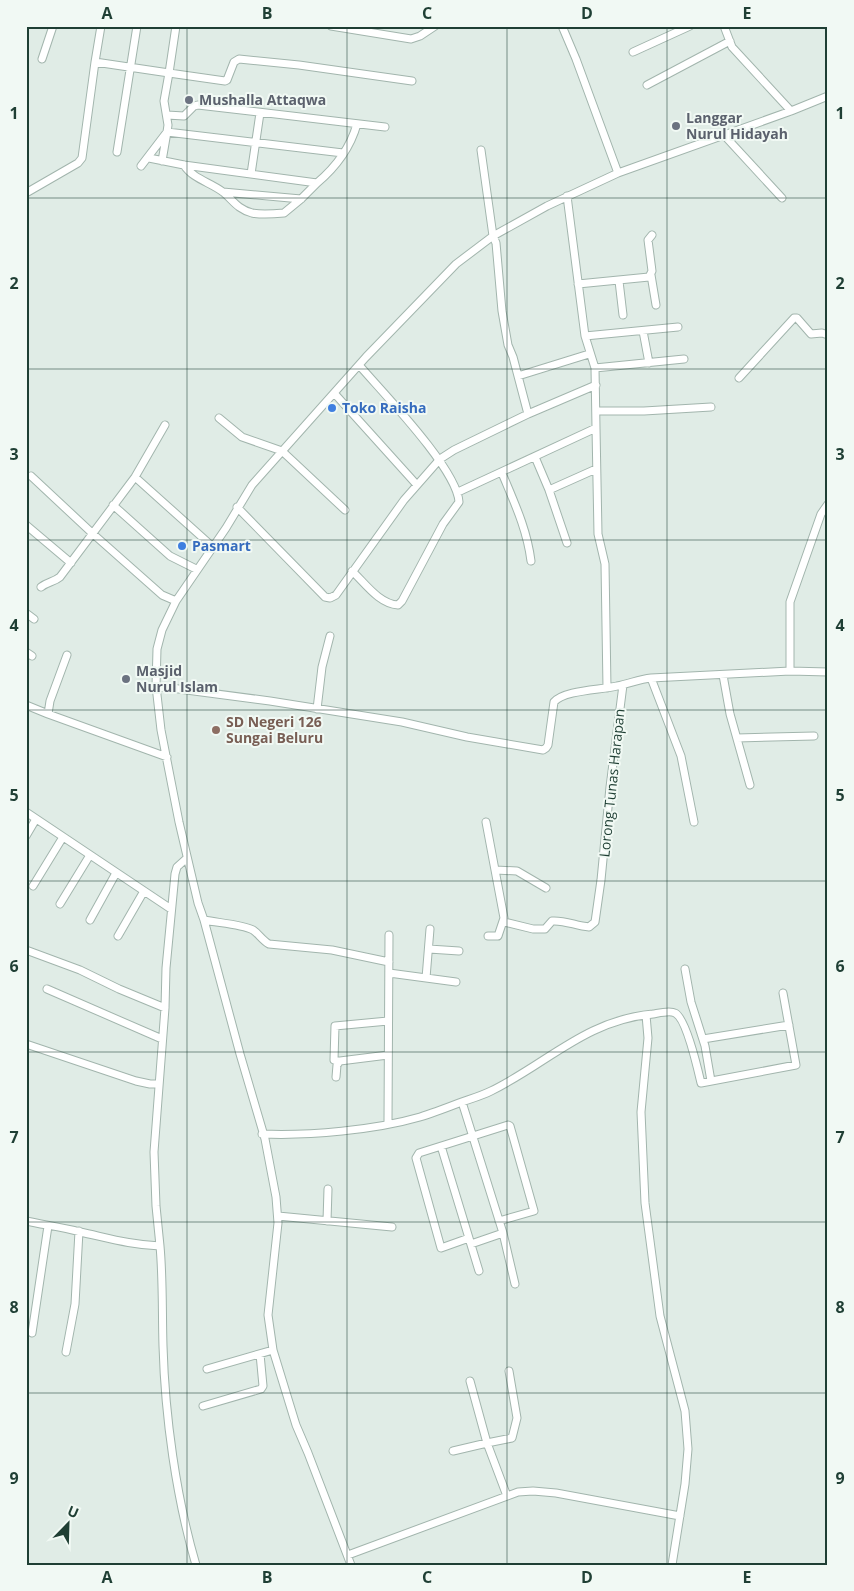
<svg xmlns="http://www.w3.org/2000/svg" width="854" height="1591" font-family="'Open Sans',sans-serif">
  <rect width="100%" height="100%" fill="#e0ece6"/>
  <g fill="none" stroke-linecap="round" stroke-linejoin="round">
    <defs>
      <path id="minor" d="M101,26l-6,36 74,11 7,-47
        M331,26l80,13 9,-3 15,-10
        M562,26l14,33 42,114
        M724,26l8,21 59,64
        M633,52l57,-26
        M42,59l11,-33
        M647,85l83,-44
        M167,115l17,1 10,-10 4,-1 187,22
        M723,134l59,64
        M481,150l12,86 3,7 6,68 6,34 5,12 15,57
        M117,152l20,-126
        M149,158l35,7 133,18c19,-16 33,-34 40,-59
        M162,161l5,-29 176,21
        M184,165c9,14 26,17 39,27 10,8 14,17 29,21 10,2 21,1 32,0l17,-14 16,-16
        M141,166l26,-34 1,-7 -4,-24 5,-28 56,8 2,-1 7,-18 5,-3 60,6 113,16
        M251,174l9,-61
        M223,192l78,7
        M26,193l52,-30 4,-5 13,-96
        M651,275l5,30
        M619,281l4,34
        M578,284l71,-7 3,-6 -4,-31 4,-5
        M643,331l6,32
        M585,336l93,-9
        M595,368l89,-9
        M518,376l71,-22
        M739,378l55,-60h3l14,16 11,-1 6,2
        M334,393l83,92
        M597,411h47l67,-4
        M219,418l23,19 40,14 63,59
        M596,428l2,106 7,30 2,124
        M535,457l14,33 18,53
        M502,473c12,29 25,56 29,88
        M31,476l61,57 70,62 14,6
        M135,477l78,70
        M549,490l47,-21
        M458,492l138,-64 -1,-60 -10,-32 -18,-140
        M113,505l57,51 26,13
        M237,507l88,90 5,1 6,-3 68,-95 36,-41 14,-9 74,-36 68,-29
        M26,525l45,38
        M352,571c13,12 27,33 46,34l4,-4 41,-77 16,-22c-2,-33 -76,-109 -100,-137
        M41,587c6,-5 13,-5 19,-10l75,-100 30,-52
        M26,613l8,6
        M26,652l6,4
        M67,655l-17,46 -2,13 119,43
        M790,671v-69l31,-88 7,-10
        M723,675l7,39 20,71
        M651,678l30,78 13,66
        M156,686l114,15 132,21 65,15 76,13 3,-2 2,-3 6,-43c10,-12 47,-12 63,-16 12,-2 22,-7 34,-8l139,-7 38,1
        M26,705l22,9
        M317,709l5,-42 8,-31
        M737,738l77,-2
        M26,812l145,97
        M486,822l18,96 -6,18h-10
        M26,836l10,-17
        M496,870l21,1 29,17
        M33,886l30,-49
        M60,904l30,-49
        M90,920l26,-47
        M204,920c14,3 37,4 49,10 6,4 9,10 16,14l63,6 57,12
        M504,922l29,7h12l7,-8c13,-1 24,5 37,6l6,-5 6,-42 9,-93 13,-102
        M118,936l26,-45
        M429,949l30,2
        M26,950l54,20 39,19 46,19
        M685,969l6,33 14,44 6,35
        M389,973l67,9
        M426,978l4,-49
        M47,989l115,50
        M646,1015l2,23 -7,74 4,91 15,113 25,95 3,38 -3,35 -13,81
        M703,1039l86,-14
        M26,1044l110,37 14,3h9
        M340,1061l-6,-1 1,-34 53,-5
        M336,1077l1,-12 3,-4 48,-6
        M462,1102l41,131 12,51
        M388,1123l1,-188
        M262,1134c47,2 113,-4 158,-17 13,-4 26,-9 39,-14 11,-4 22,-7 32,-12 57,-28 95,-71 162,-77 6,-1 17,-4 22,-1 11,5 23,57 26,70l95,-18 -13,-72
        M441,1146l38,125
        M278,1216l114,11
        M26,1221c18,4 36,6 54,11 28,6 51,13 80,14l-4,-40 -2,-54 11,-144 1,-40 9,-94 2,-7 10,-9
        M327,1221l1,-32
        M469,1238l-28,10 -25,-90 3,-5 89,-28 2,1 24,85 -35,10
        M471,1244l32,-11
        M160,1246c3,33 2,66 3,100 2,70 13,151 33,219
        M32,1333l16,-107
        M66,1352l9,-48 4,-73
        M207,1369l66,-19
        M470,1381l17,62 25,-5 5,-20 -8,-47
        M203,1406l58,-17 2,-3 -3,-32
        M453,1451l34,-8 20,53
        M348,1555l170,-63 15,-1 23,2 124,23
        M351,1565l-43,-112 -12,-28 -23,-75 -5,-35 10,-92 -2,-26 -11,-58 -25,-85 -36,-134 -6,-17 -19,-81 -18,-92 -5,-44 1,-37 5,-19 14,-29 50,-73 26,-43 114,-128 90,-93 37,-28 54,-30 71,-33 173,-62 37,-15"/>
    </defs>
    <use href="#minor" stroke="#a2b5ad" stroke-width="9"/>
    <use href="#minor" stroke="#fff" stroke-width="7"/>
  </g>
  <path fill="none" stroke="#1f3f34" stroke-width="1" stroke-opacity="0.55" d="M187,26v1539M347,26v1539M507,26v1539M667,26v1539M26,198h802M26,369h802M26,540h802M26,710h802M26,881h802M26,1052h802M26,1222h802M26,1393h802"/>
  <g fill="#6b7280" stroke="#f1f9f4" stroke-width="2">
    <circle cx="189" cy="100" r="5"/>
    <circle cx="676" cy="126" r="5"/>
    <circle cx="126" cy="679" r="5"/>
  </g>
  <g fill="#3f7fe0" stroke="#f1f9f4" stroke-width="2">
    <circle cx="332" cy="408" r="5"/>
    <circle cx="182" cy="546" r="5"/>
  </g>
  <circle fill="#8d6e63" stroke="#f1f9f4" stroke-width="2" cx="216" cy="730" r="5"/>
  <g text-anchor="middle" stroke-width="4" stroke-linejoin="round" paint-order="stroke">
    <g font-size="14" font-weight="bold" fill="#5b616d" stroke="#f1f9f4" text-anchor="start">
      <text x="199" y="105">Mushalla Attaqwa</text>
      <text x="686" y="123">Langgar<tspan x="686" dy="16">Nurul Hidayah</tspan></text>
      <text x="136" y="676">Masjid<tspan x="136" dy="16">Nurul Islam</tspan></text>
    </g>
    <g font-size="14" font-weight="bold" fill="#366cbe" stroke="#f1f9f4" text-anchor="start">
      <text x="342" y="413">Toko Raisha</text>
      <text x="192" y="551">Pasmart</text>
    </g>
    <g font-size="14" font-weight="bold" fill="#785e54" stroke="#f1f9f4" text-anchor="start">
      <text x="226" y="727">SD Negeri 126<tspan x="226" dy="16">Sungai Beluru</tspan></text>
    </g>
    <g font-size="14" fill="#1f3f34" stroke="#f1f9f4">
      <text transform="translate(612 783) rotate(-84)" y="5">Lorong Tunas Harapan</text>
    </g>
  </g>
  <rect width="854" height="1591" fill="none" stroke="#f1f9f4" stroke-width="55"/>
  <g transform="translate(68 1524) rotate(23)" stroke="#f1f9f4" stroke-width="4" paint-order="stroke">
  <path d="M0-4L9 19L0 12L-9 19Z" fill="#1f3f34"/>
  <text y="-8" font-size="14" font-weight="bold" text-anchor="middle" fill="#1f3f34">U</text>
  </g>
  <rect x="28" y="28" width="798" height="1536" fill="none" stroke="#1f3f34" stroke-width="2"/>
  <g font-size="16" text-anchor="middle" font-weight="bold" fill="#1f3f34">
    <text x="107" y="19">A</text>
    <text x="267" y="19">B</text>
    <text x="427" y="19">C</text>
    <text x="587" y="19">D</text>
    <text x="747" y="19">E</text>
    <text x="14" y="119">1</text>
    <text x="840" y="119">1</text>
    <text x="14" y="289">2</text>
    <text x="840" y="289">2</text>
    <text x="14" y="460">3</text>
    <text x="840" y="460">3</text>
    <text x="14" y="631">4</text>
    <text x="840" y="631">4</text>
    <text x="14" y="801">5</text>
    <text x="840" y="801">5</text>
    <text x="14" y="972">6</text>
    <text x="840" y="972">6</text>
    <text x="14" y="1143">7</text>
    <text x="840" y="1143">7</text>
    <text x="14" y="1313">8</text>
    <text x="840" y="1313">8</text>
    <text x="14" y="1484">9</text>
    <text x="840" y="1484">9</text>
    <text x="107" y="1583">A</text>
    <text x="267" y="1583">B</text>
    <text x="427" y="1583">C</text>
    <text x="587" y="1583">D</text>
    <text x="747" y="1583">E</text>
  </g>
</svg>
